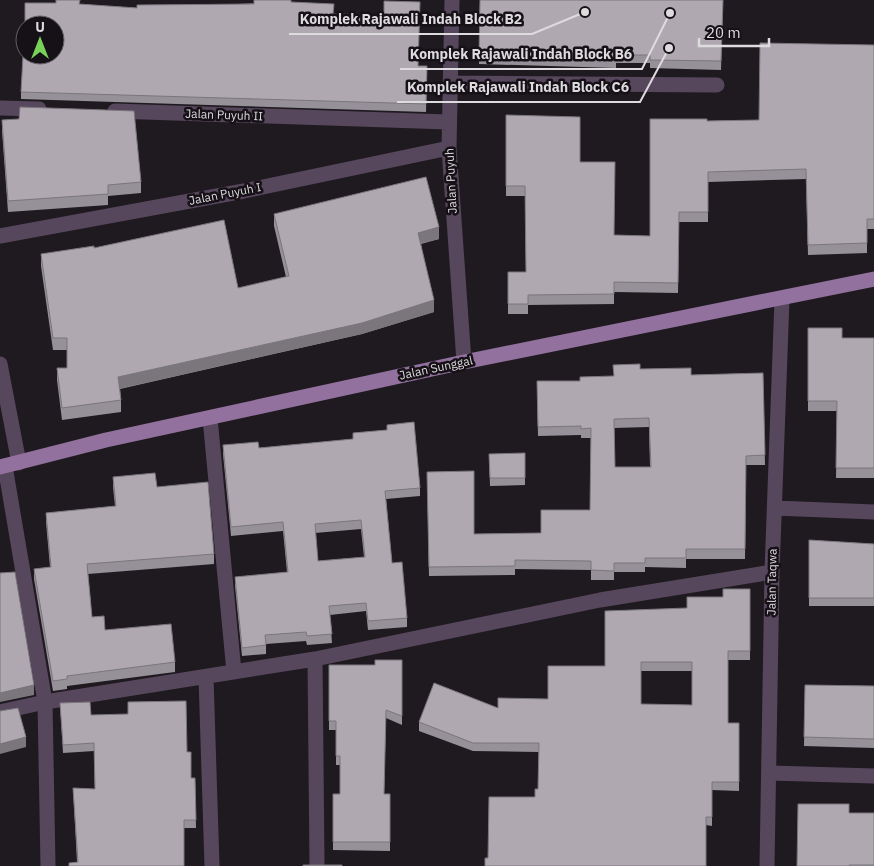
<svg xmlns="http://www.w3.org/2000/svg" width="874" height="866" font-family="'IBM Plex Sans',sans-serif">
  <rect width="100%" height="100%" fill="#1f1a20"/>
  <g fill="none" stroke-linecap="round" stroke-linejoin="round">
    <path stroke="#57475d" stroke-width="15" d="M452,0l-3,148 15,214
      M450,83l267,2
      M0,108l39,1
      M115,111l333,11
      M0,236l244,-45 205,-43
      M0,364l19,99
      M210,418l24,254
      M5,466l40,236 3,164
      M775,508l99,4
      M315,659l2,205
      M206,677l6,189
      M0,712l45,-10 270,-43 285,-59 172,-28
      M770,773l104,3
      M767,866l5,-294 10,-273"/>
    <path stroke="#93719e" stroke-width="15" d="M0,467l106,-27 358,-78 410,-83"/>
  </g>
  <path fill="#969098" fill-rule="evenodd" d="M480,0h243l-2,70 -71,-2v-5h-34v5l-137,-4z
    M291,2l43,12 84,52h9l-1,46 -405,-13v-7l4,-36 31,-53 23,1 58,4z
    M874,45v184h-7v24l-59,2 -2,-76 -98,3v40h-29l-1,71 -64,-1v12l-86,1v9h-20v-42h18l-1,-76h-19v-81l74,47 34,73 36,1 57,-115 52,-1z
    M2,120l139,62v11l-33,3v9l-100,7 -6,-81z
    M274,214l165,25 -18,5 13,68 -72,22 -242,55 1,11v12l-59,8 -5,-40v-12h10v-18h-14l-12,-84v-12l53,-6 144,40 48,-11 -12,-51z
    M808,328l34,10h32v140h-38l1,-67h-29z
    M640,369l51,6 72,-2 2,92h-19l-1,94h-59v9l-41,-1v5h-31v8h-23v-10l-76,-1v6l-86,1 -2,-104 47,62 67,-1 49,-23 1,-72h-10v-3l-43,1 -1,-55h43l33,-5zM649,427l1,40h-35l-1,-39z
    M387,425l33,63v8l-34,3 6,64 15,55v9l-39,3 -2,-19 -36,4 2,28 -25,2 -1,-4 -40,3v10l-24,2 -7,-70v-9l52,-5 -4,-41 -52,5 -8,-82v-9l36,3 94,-9v-6l34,-3zM361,529l3,28 -46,4 -3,-28z
    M489,454l36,24v7l-35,1z
    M113,477l44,10 57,67v10l-126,10 4,43 13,13 70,32v10l-108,14v3l-14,2 -19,-112v-10l16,-2 -4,-45v-9l69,-7 -2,-19z
    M809,540l65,4v62h-65z
    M750,589v71h-22v63h11v68l-27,-1v36l-6,-1 -218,33 47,-61 3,-8 1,-37 -66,-1 -54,-20v-9l129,-23 57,-33 82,-58zM641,671h51v34l-51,-1z
    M402,660v65l-16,-7 -2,76h6v57l-57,-1v-56h7v-29h-4v-35h-7v-65h46z
    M805,685l69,1v62l-70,-2z
    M60,703l127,49 4,26h4l1,50h-12l-107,34 -4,-74 22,1 -1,-38 -31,2z
    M874,813v53h-77z"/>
  <path fill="#7a767c" d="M439,227v12l-21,5v-11z
    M434,300v12l-72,22 -244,55v-12z
    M34,685v10l-34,7v-9z
    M26,737v10l-26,7v-10z"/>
  <path fill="#afa8b1" stroke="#7a767c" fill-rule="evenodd" d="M56,0h24l-1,4 58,4v-3l117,-1v-4h37v2l43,2 -1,10 51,1v-14l36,1 -2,64h9l-1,38 -405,-12 2,-36h2v-53h31zM25,25h30v30h-30z
    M480,0h243l-2,61 -71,-1v-5h-34v4l-137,-4z
    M760,43l114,2v174h-7v24l-59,2 -2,-76 -98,3v40h-29l-1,71 -64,-1v12l-86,1v9h-20v-32h18l-1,-86h-19v-71l74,2v45h35l-1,73 36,1v-117h57v2l52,-1z
    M20,107l114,4 7,71 -33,3v9l-100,7 -6,-81 17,-1z
    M426,177l13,50 -21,6 16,67 -72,23 -244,54 3,23 -59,8 -5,-40h10v-30h-14l-12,-84 53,-8v2l130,-28 14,68 51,-12 -15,-62z
    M808,328h34v10h32v130h-38l1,-67h-29z
    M640,364v5l51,-1v7l72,-2 2,82 -19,1 -1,93h-59v9h-41v5h-31v8l-23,-1v-9l-76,-1v6l-86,1 -2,-95 47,-1v63l67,-1v-23h49l1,-82 -10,1v-3l-43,1 -1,-46h43v-4l34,-1 -1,-11zM649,418l2,49h-36l-1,-48z
    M414,422l6,66 -35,3 7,72 10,-1 5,56 -39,3 -2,-18 -37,3 3,28 -25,2 -1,-4 -41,3 1,10 -24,3 -7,-71 53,-5 -5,-50 -52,5 -8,-82 35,-3 1,6 94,-9v-6l34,-3v-5zM361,520l4,37 -47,4 -3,-37z
    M525,453v25h-35l-1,-24z
    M155,473l2,14 51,-5 6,72 -127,10 5,53 12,-1 1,14 66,-6 4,38 -108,14v3l-14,2 -19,-112 17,-2 -5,-54 70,-7 -3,-29z
    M809,540l65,4v54h-65z
    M15,572l19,113 -34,8v-120z
    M723,589h27v62h-22v72h11v59h-27v35h-6v49h-221v-8h3l1,-61h46v-8h3l1,-46h-66l-54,-21 15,-39 64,25v-10l50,1v-33h57v-55l82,-3v-11h36zM641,662h51v43l-51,-1z
    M375,660h27v56l-16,-6 -2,84h6v48h-57v-48h7v-38h-4v-35h-7v-56h46z
    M805,685l69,1v53l-70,-2z
    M186,701l1,51h4v26h4l1,42h-12v46h-115v-3l9,-1 -5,-74 22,1 -1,-46 -31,2 -3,-42 30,-1 1,13 37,-1v-12z
    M18,708l8,29 -26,7v-33z
    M798,804h51v9h25v52h-25v1h-52z
    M303,865h39v1h-39z"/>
  <g text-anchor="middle" stroke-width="5" stroke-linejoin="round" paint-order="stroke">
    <g font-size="12" fill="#dedbdf" stroke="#161117">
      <text transform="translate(224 115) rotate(2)" y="4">Jalan Puyuh II</text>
      <text transform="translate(451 181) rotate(-93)" y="4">Jalan Puyuh</text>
      <text transform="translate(225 194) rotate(-11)" y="4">Jalan Puyuh I</text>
      <text transform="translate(436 368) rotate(-12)" y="4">Jalan Sunggal</text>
      <text transform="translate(772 582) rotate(-89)" y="4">Jalan Taqwa</text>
    </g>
  </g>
  <path fill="none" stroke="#dedbdf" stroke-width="2" d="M585 12L532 34H289M670 13L642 69H400M669 48L640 102H397"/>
  <g fill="#dedbdf" stroke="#161117" stroke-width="2">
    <circle cx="585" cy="12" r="5"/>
    <circle cx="670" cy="13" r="5"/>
    <circle cx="669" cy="48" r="5"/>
  </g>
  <g font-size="14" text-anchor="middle" font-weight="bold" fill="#dedbdf" stroke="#161117" stroke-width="5" stroke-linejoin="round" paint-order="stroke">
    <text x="411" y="24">Komplek Rajawali Indah Block B2</text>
    <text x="521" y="59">Komplek Rajawali Indah Block B6</text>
    <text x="518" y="92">Komplek Rajawali Indah Block C6</text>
  </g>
  <g transform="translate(40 40)"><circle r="24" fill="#161117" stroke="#666267"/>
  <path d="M0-4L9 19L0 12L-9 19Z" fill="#78d158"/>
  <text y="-8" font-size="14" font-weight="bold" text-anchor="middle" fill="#dedbdf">U</text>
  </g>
  <path d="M699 38v8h70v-8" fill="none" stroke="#dedbdf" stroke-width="2.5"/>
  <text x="706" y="38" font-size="15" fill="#dedbdf" stroke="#161117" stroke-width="4" paint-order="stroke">20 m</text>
</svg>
